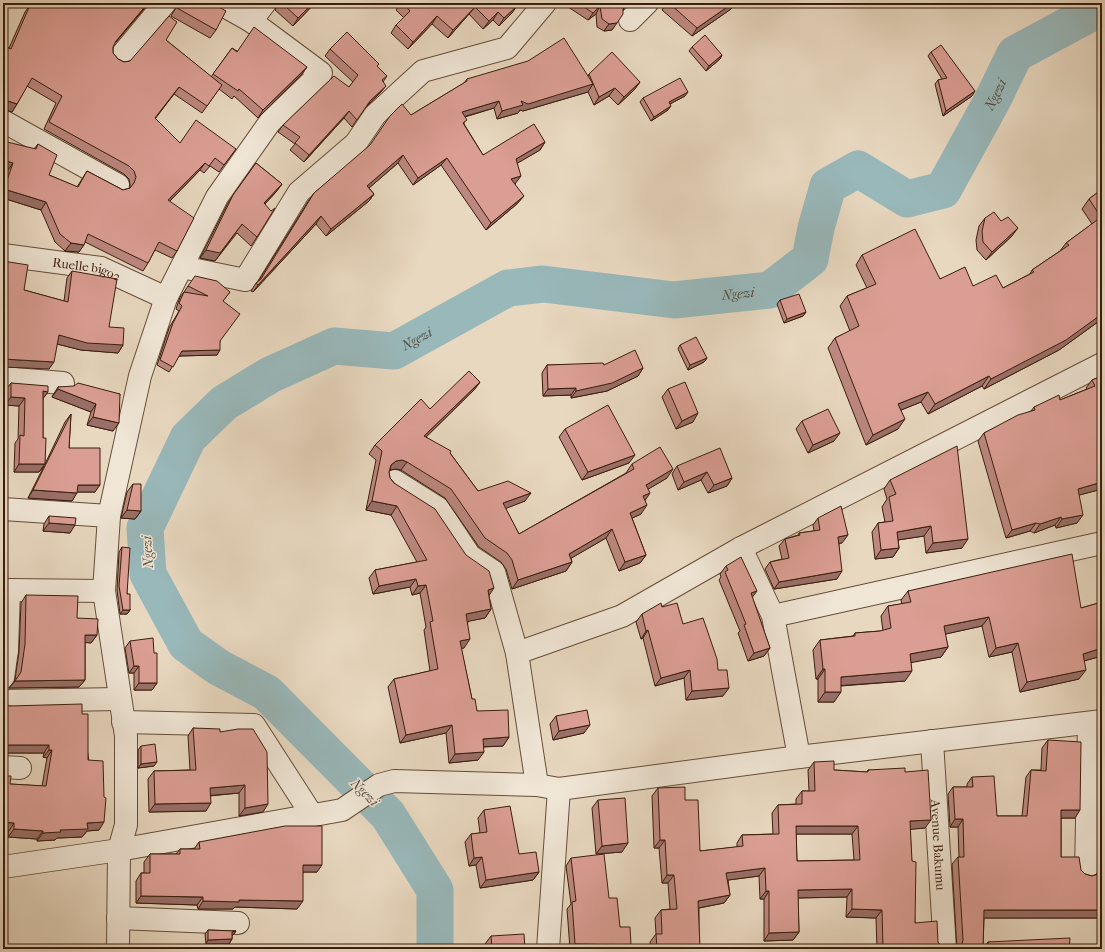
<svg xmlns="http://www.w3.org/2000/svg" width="1105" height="952" font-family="'IM FELL French Canon',serif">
  <rect width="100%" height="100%" fill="#e8d8c0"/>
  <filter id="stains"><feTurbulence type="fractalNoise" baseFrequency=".005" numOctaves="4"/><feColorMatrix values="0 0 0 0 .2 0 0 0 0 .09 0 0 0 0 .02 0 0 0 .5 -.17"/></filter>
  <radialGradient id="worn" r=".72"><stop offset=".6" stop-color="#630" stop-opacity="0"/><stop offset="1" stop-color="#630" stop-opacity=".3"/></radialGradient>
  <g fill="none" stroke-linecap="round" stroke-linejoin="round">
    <path stroke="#99b8ba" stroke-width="37" id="s1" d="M435,949v-59l-47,-75 -121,-122 -49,-26 -32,-23 -38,-70 -3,-46 43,-90 36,-35 46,-28 64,-29 60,5 114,-63 35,-4 131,16 96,-10 40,-31 6,-31 12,-42 30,-17 49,30 36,-9 49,-89 23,-47 87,-47"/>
    <defs>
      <g id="minor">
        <path d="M630,20l17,-17"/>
        <path d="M251,21l14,-18"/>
        <path d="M120,57l45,-54"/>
        <path d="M3,121l115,64"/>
        <path id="s2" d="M3,255l98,13 65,30"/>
        <path d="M182,267l63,13 54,-88 57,-49 19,-28 48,-44 84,-23 38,-45"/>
        <path d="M3,378l60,5"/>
        <path d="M395,481l43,27 32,48 24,16 23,81 20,132"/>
        <path d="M3,509l106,7"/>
        <path d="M741,548l32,68 26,141"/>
        <path d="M773,616l329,-73"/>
        <path d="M3,650h4l2,-60 95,1"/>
        <path d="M517,653l105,-37 119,-68 361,-184"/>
        <path d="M3,678l4,-28"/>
        <path d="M3,701l116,-2"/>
        <path d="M123,722l131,3 58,90"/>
        <path id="s3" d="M932,741l13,208"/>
        <path d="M3,767l17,1"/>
        <path d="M3,867l116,-17 223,-40 37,-25 15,-4 143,4 22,4 240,-32 303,-36"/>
        <path d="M1086,871l3,-148"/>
        <path d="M118,918l120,5"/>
        <path d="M118,949l1,-99 7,-25v-89l-22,-145 5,-75 31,-140 26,-78 51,-101 53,-75 51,-49 -70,-52 -32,-18"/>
        <path d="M548,949l11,-160"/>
      </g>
    </defs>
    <use href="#minor" stroke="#664c39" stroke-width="24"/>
    <use href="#minor" stroke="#f0e6d6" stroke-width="22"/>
  </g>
  <path fill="#bc887f" stroke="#3a1d0c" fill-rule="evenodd" d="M33,3h115l-5,7 -29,34 -1,3v6l5,6 6,3 6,-1 36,-21 45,37 21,-29 5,3 70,16 -5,7 -44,44 -24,-22 -2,3 -13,-10 -17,24 -28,-19 -19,25 25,24 56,6 -17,23 -9,-6 -6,7 -4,-3 -30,31 7,50 -5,7 -17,-8 -7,13 -5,8 -58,-29 -6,10 -14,-1 -10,-9 -14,-32 -38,-12v-14l5,-14 -5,-1 31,-20 4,-5 11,31 28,12 10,-16 36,19 7,-2v-4l-1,-5 -5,-5 -80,-45 12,-26 -29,-17 -10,18 -5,8 -9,-3v-63l6,2 16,-36 5,-7 2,1z
    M179,3h33l4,27 -6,8 -39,-22z
    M278,3h37l-22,23 -18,-16z
    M401,3h113l-2,10 -13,13 -6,-6 -10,9 -14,-15 -21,24 -16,-14 -24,25 -17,-16 5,-8 8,-7 -8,-8z
    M567,3h61l-5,7 -11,20 -8,1 -7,-4 -1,-13 -8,6 -20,-13 1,-2z
    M667,3h68l-4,6 -39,27 -30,-26z
    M692,47l30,8 -2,4 -14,12 -17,-20z
    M330,49l49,15 -2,2 10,10 -4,6 -2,10 -16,15 -13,20 -8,-9 -40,44 -14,-12 5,-6 -17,-12 5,-7 66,-38 4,-5 -28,-26z
    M931,52l41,44 -29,20 -8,-32 3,-4 4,-1 -14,-23z
    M589,74l51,8 -6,8 -16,15 -9,-9 -15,9 -6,-13 -65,19 -3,-1 -2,3 -21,6 -3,-11 -29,9 -1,7 19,31 62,-13 -5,8 -23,13 -2,21 3,19 -32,27 -45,-65 -28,20 -15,-22 -29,25 5,6 -5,7 -43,35 -10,-12 -63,68 -2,-1 5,-8 3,-3 50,-80 5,-7 97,-78 53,-32 3,-4 121,-3z
    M685,96l-15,8 -2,6 -17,11 -11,-19 3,-4z
    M256,163l26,21 -6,8 -11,12 -8,33 -6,9 -14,-13 -22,28 -15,-3 28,-55z
    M1102,189v130l-43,31 -75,39 -2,-3 -54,28 -7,-12 -20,8 -3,19 -32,16 -38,-97 7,-10 15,-7 -10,-25 7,-10 20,-8 -11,-23 6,-10 78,24 33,7 30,2 27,-14 2,-4 28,-19 6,-8 26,-19 -10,-15 7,-10z
    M985,218l27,18 -26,24 -9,-10 -1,-10 3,-14z
    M72,271l37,56 14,18 -5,8 -37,-3 -24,-6 -8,25 -25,-79 40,11 3,-23z
    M188,286l42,6 -7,9 -3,40 -3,14 -38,1 -10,16 -12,-7 12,-37 10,-17 -3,-2 4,-12 4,-5 3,1 -3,-1z
    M780,300l26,12 -3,4 -19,7 -7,-19z
    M680,345l27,13 -3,4 -16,8 -10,-21z
    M547,365h57l39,3 -5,8 -31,15 -36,7v-3l-28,1 -1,-23z
    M1102,376v113l-23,6 -2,28 -21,5 -1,-3 -21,8 -4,-2 -24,7 -28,-97 6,-8 47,-22 3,-4 26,-7 27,-11 -1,-1 6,-8z
    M480,382l-6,8 -48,47 24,16 28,38 47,10 -20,7 14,26 107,-61 6,-9 35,14 -19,11 -7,25 -9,4 14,37 -6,8 -21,8 -13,-33 -35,20 1,4 -6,9 -54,18 -6,-20 -5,-7 -22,-15 -34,-49 -44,-28 -5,-1 -7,1v2l1,6 99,118 2,13 -6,9 -17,3 -4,27h-3l11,51 5,12 32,26 -6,9 -20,1 -5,13 -29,3 -3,-30 -46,10 -12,-56 6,-8 36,-8 -6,-41 2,-3 -6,-34 -8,2 -2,-8 -37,7 -4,-16 6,-8 42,-8 -26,-47 -25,-5 10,-50 -7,-6 6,-9 55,-36z
    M11,383l37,9 -5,6v40l2,26 20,-42 6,-8 -2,34 26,44h-18l-5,9 -44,-3 16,-32 -5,6h-25l1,-29 3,-4 1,-33 -14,-1v-14z
    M58,387l62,7 -7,37 -26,-6 4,-13 -39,-15 1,-2z
    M668,389l25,33 -17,7 -14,-32z
    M802,421l32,20 -26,12 -12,-24z
    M565,429l64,34 -47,17 -23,-43z
    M677,466l55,12 -5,8 -19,7 -7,-13 -23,10 -6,-16z
    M890,480l72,68 -36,5 -2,-17 -26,4 1,8 -6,9 -18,2 -3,-27 6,-9 7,-1 -3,-15 5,-8 -3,-10z
    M133,484l8,27 -6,8 -14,-1 6,-26z
    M49,516l21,17 -27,-2 1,-7z
    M818,518l24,25h-3l-2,36 -63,10 -9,-20 5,-7 12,-3 -3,-13 6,-7 13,-4 1,-2 15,-2 -1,-6z
    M122,547l5,47 3,16 -3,4h-7l-3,-24 2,-38z
    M1102,554v8l-1,-6z
    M726,566l26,31 18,51 -6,8 -16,5 -10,-28 2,-2 -21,-51 2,-3 -1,-3z
    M908,591l173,17 21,-6v54l-18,5 -5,18 -59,13 -8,-40 -23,5 -7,-31 -37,8 3,13 -7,10 -30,5 -6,19 -64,5 -7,16h-16v-23h-2l-3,-29 7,-10 33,-4 2,-3 25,-2h3l-2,-15 7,-10 14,-2 -1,-4z
    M26,595l51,23 20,17 -6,8 -6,-1v38l-6,7 -70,1 6,-8 4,-28 2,-49z
    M662,607l21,17 35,46 5,26 -37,4 -2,-22 -29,8 -12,-48 -2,1 -5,-17 6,-8z
    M130,641l27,42 -5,7h-18v-17h-5l-4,-25z
    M3,704l6,2 73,8 17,116 -12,1 -5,6 -25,1 -2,2 -18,1v-2l-29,-2 2,-53 32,2 5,-28 -4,-1 1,-4h-41z
    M556,716l28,17 -31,7 -3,-16z
    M193,728l27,4 43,80 -24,4v-23l-29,3 -4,15 -57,1 -1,-33 6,-8 36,-1 -2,-34z
    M1102,733v85h-2l1,-84z
    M1048,740l27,78h-14v39l20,13 4,4 7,2 5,-2 2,-8 3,-5v57h-118l-1,31h-26l-5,-85 6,-7h1l-1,-30h-8l-2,-33 5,-7h14v-3l5,-7 25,39h25l4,-39 5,-7h10l1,-22z
    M141,746l13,20 -16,2v-18z
    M814,762l20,8 33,2 1,-2 37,2 20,56 -15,1 5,94 23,19 4,7h-65l-1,-31 -30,-1 1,-20 -49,1 1,34 -6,8 -29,1v-42h-4l-1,-23 -31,4 2,15 -6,8 -25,5v41h-48l-1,-7 6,-8 -1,-16 6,-8 9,-1 -2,-26h-6l-3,-35h-5l-2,-52 6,-8 27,12 15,51 37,-4v-4l5,-8 31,-1 -1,-21 6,-8 18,-1v-5l6,-8h7l-1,-21zM796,834h56l2,26 -57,1z
    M598,800l24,52 -26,2 -4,-46z
    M484,810l35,44 20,18 -6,8 -53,8 -4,-23 -7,1 -4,-24 6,-8 9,-1 -2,-15z
    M199,842l118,30h-14l-6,37 -62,-2 -2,2h-35l-1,-4 -61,-2v-22l5,-8h3v-11l6,-8h26l4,-5h14z
    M571,858l38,40 11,29 11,18 -3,4h-58l-3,-40 4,-5 -5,-38z
    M208,930l28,1 -3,4 -1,1v3l-3,5h-23l-1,-10z
    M491,936l34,13h-40v-5z
    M988,942l81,7h-86z"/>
  <path fill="#996f68" stroke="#3a1d0c" d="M148,3l-5,7 -33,39 6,-8z
    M313,3h2l-22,23 5,-8z
    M733,3h2l-4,6 -39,27 5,-8z
    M517,6l-5,7 -13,13 5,-8z
    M600,6l-4,8 -8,6 5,-7z
    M475,7l-6,7 -21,24 5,-8z
    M498,12l-5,8 -10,9 6,-8z
    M437,16l-5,8 -24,25 5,-7z
    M617,23l-5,7 -8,1 5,-7z
    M722,55l-2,4 -14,12 3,-5z
    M307,67l-5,7 -44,44 5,-8z
    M640,82l-6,8 -16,15 6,-8z
    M593,84l-5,8 -65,19 -3,-1 -2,3 -21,6 5,-8 19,-10z
    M386,86l-5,6 -16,16 5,-7z
    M179,87l-5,7 -25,32 6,-8z
    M615,88l-6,8 -15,9 5,-8z
    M975,91l-3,5 -29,20 3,-5z
    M688,92l-3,4 -19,10 3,-4z
    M8,101l9,3 -5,8 -9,-3v-7z
    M499,101l-5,7 -38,11 6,-7z
    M671,106l-3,4 -17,11 3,-4z
    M349,111l-5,7 -40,44 5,-7z
    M545,142l-5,8 -29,17 5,-8z
    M403,155l-5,8 -36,31 5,-8z
    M447,158l-6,7 -28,20 5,-7z
    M3,160l10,3 -5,7 -5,-1z
    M205,163l-5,7 -37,38 5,-8z
    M521,176l-6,8 -10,2 6,-7z
    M282,184l-6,8 -18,19 6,-8z
    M4,189l42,13 -5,8 -38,-12v-7z
    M374,194l-5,7 -43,35 5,-7z
    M524,196l-6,7 -32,27 5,-7z
    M321,216l-5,8 -63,68 5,-7z
    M242,224l-27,37 -15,-3 6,-8z
    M1018,228l-6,8 -26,24 6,-8z
    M71,243l13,2 -5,7 -14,-1z
    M806,312l-3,4 -19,7 3,-4z
    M1102,314v5l-43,31 -75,39 7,-10z
    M59,335l64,10 -5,8 -37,-3 -28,-7z
    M220,350l-3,5 -39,1 4,-5z
    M707,358l-3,4 -16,8 2,-5z
    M3,359l51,3 -5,7 -46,-2z
    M643,368l-5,8 -31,15 -36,7 5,-7z
    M989,376l-7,10 -54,28 7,-10z
    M480,382l-6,8 -56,55 6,-9z
    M3,383h3l-3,4z
    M576,388l-5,7 -28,1 5,-7z
    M58,389l38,15 -5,8 -39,-15z
    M43,391l5,1 -6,8z
    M928,392l-7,10 -30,12 7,-10z
    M11,397l14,1 -6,8 -14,-1z
    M698,413l-5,9 -17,7 6,-8z
    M93,417l26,6 -6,8 -26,-6z
    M905,419l-7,10 -32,16 7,-10z
    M840,433l-6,8 -26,12 5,-8z
    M635,455l-6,8 -47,17 6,-8z
    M402,460l5,2 -6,8 -5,-1 -6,1 1,-5 5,-4z
    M19,464h26l-6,8h-25z
    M673,469l-6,9 -27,16 6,-9z
    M707,472l-6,8 -23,10 6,-8z
    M732,478l-5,8 -19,7 6,-8z
    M1102,482v7l-30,8 6,-8z
    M78,485h22l-5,7h-23z
    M33,490l44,3 -5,8 -44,-3z
    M531,493l-6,8 -28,11 6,-9z
    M650,493l-6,9 -1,-6z
    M372,501l25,5 -6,9 -25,-5z
    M647,505l-6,9 -17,8 6,-9z
    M127,510l14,1 -6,8 -14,-1z
    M1083,515l-6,8 -21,5 6,-9z
    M1061,517l-6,8 -21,8 6,-9z
    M49,523l26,2 -5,8 -27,-2z
    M1036,523l-6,8 -24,7 6,-8z
    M931,526l-7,10 -33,5 6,-9z
    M612,529l-6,9 -43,25 6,-9z
    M848,535l-6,8 -9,1 5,-7z
    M968,539l-6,9 -36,5 7,-10z
    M899,548l-6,9 -18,2 6,-9z
    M646,555l-6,8 -21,8 6,-9z
    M572,562l-6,9 -54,18 6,-9z
    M842,571l-5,8 -63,10 5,-7z
    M416,579l-6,8 -37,7 6,-8z
    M426,585l-6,8 -8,2 6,-9z
    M494,588l-6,9v-7z
    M757,591l-6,8v-6z
    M491,609l-6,9 -25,5 6,-9z
    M123,610h7l-3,4h-7z
    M989,617l-7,9 -45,10 7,-10z
    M648,630l-5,8 -2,1 5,-8z
    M85,635h12l-6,8 -12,-1z
    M470,639l-6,9 -10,1 6,-8z
    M1018,643l-6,9 -23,5 7,-9z
    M948,647l-7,10 -37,7 6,-10z
    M770,648l-6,8 -16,5 6,-8z
    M1102,648v8l-26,7 7,-9z
    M134,666h5l-5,7h-5z
    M823,669h2l-7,10h-2z
    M690,670l-6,8 -29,8 6,-8z
    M1086,670l-7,9 -59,13 7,-10z
    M912,671l-7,10 -71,5 7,-9z
    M85,680l-6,7 -70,1 6,-7z
    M139,683h18l-5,7h-18z
    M729,688l-6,8 -37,4 6,-9z
    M825,692h16l-7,10h-16z
    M452,725l-6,8 -46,10 6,-8z
    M590,725l-6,8 -31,7 6,-9z
    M509,737l-6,9 -26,1 6,-8z
    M3,745h46l-5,8h-41z
    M49,750h3l-5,8 -4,-1z
    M484,752l-6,8 -29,3 6,-9z
    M157,762l-3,4 -16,2 3,-4z
    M245,785l-6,8 -35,3 6,-8z
    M211,803l-5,8 -57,1 6,-8z
    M268,804l-5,8 -24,4 6,-8z
    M1061,810h19l-5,8h-19z
    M955,819h8l-5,8h-8z
    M931,820l-6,8 -21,2 6,-9z
    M3,822l11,1 -5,8 -6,-1z
    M104,822l-5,8 -12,1 -5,6 -25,1 -2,2 -18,1 6,-8 17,-3 27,-7z
    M796,826h62l-6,8h-62z
    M14,829l29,2 -6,8 -29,-2z
    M660,840h5l-6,8h-5z
    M628,843l-6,9 -26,2 6,-8z
    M482,857l-6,8 -7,1 5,-8z
    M303,865h19l-5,7h-19z
    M765,868l-6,8 -38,5 5,-8z
    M539,872l-6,8 -53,8 6,-8z
    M667,875h7l-6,8h-6z
    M852,889l-5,8 -55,1 6,-8z
    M766,891h3l-5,8h-4z
    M730,895l-6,8 -31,6 5,-8z
    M141,896l62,1 -6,8 -61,-2z
    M239,900l64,1 -6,8 -62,-2 -2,2h-35l5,-8z
    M852,909l30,1 -6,8 -30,-1z
    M984,910h118v8h-123z
    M236,931l-3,4 -4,1 3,-4z
    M799,932l-6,8 -29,1 5,-8z
    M232,939l-3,5h-23l2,-4z
    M575,944l56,1 -3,4h-57z
    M700,947l-1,2h-13z
    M966,947l-1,2h-5l1,-1z"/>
  <path fill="#db9e94" stroke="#3a1d0c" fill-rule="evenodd" d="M35,3h113l-32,38 -3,6v6l5,6 6,3 6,-1 39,-45 8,6 -11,18 56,45 -15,21 -28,-19 -24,31 25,25 16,-23 40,29 -12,16 -9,-7 -6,8 -4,-3 -37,37 26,18 -17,33 -18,-9 -11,21 -60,-29 -4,11 -13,-2 -11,-9 -14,-32 -42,-13 9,-26 -10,-3v-19l33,8 2,-5 19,11 -8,20 29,12 9,-16 36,19 7,-2 4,-5 2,-6 -2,-6 -5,-5 -80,-44 13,-26 -30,-18 -15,26 -9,-3 -5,1v-56l8,3 19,-44 3,1z
    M180,3h32l14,8 -10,19 -39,-22z
    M282,3h31l-15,15z
    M403,3h111l3,3 -13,12 -6,-6 -9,9 -14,-14 -22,23 -16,-14 -24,26 -17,-17 14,-14z
    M578,3h50l-5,6v5l-6,9 -8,1 -7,-5 -2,-13 -7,7z
    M669,3h64l-36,25z
    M254,27l53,40 -44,43 -24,-21 -1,2 -25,-17 19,-26 5,4z
    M347,32l32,32 -2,2 10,10 -5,4 4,6 -16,15 -13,19 -8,-9 -40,44 -14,-12 5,-6 -17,-12 51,-49 15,11 9,-12 -28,-26z
    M705,35l17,20 -13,11 -17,-19z
    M564,38l29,46 -65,20 -7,-3 2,4 -21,6 -3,-10 -37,11 5,8 -4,3 20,32 51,-31 11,18 -29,17 5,17 -10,3 13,17 -33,27 -44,-65 -29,20 -15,-23 -36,31 7,8 -43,35 -10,-13 -63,69 -2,-2 5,-4 53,-86 56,-48 20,-29 12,-12 9,11 56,-34v-2l61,-18z
    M941,45l34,46 -29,20 -8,-31 9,-2 -16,-26z
    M612,52l28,30 -16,15 -9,-9 -16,9 -10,-23z
    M680,78l8,14 -19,10 2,4 -17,11 -11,-19z
    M3,124l3,2 -3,7z
    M256,163l26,21 -18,19 7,8 4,-3 -18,29 -15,-13 -22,29 -14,-3 27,-55z
    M1102,189v125l-36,26 -75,39 -2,-3 -54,28 -7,-12 -30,12 7,15 -32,16 -38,-97 24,-12 -12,-30 29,-12 -14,-29 53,-26 25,50 25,-12 8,19 23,-11 7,13 31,-16 -2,-2 37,-25 -3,-2 35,-26 -12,-18z
    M994,212l7,9 7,-4 10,11 -26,24 -9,-10 -1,-11 3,-13z
    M3,261l25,4 -4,25 44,12 4,-31 45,8 -8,48 15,1 -1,17 -36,-2 -28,-8 -5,27 -51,-3z
    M195,276l22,5 13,11 -7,9 17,13 -20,27v9l-38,1 -9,16 -13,-7 13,-37 9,-17 -3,-3 5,-11 24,4 -20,-10z
    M799,294l7,18 -19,7 -7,-19z
    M696,337l11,21 -17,7 -10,-20z
    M635,350l8,18 -31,15 -36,8v-3l-28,1 -1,-24 56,-2 1,2z
    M469,371l11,11 -56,54 27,15 -1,2 28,38 30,-10 23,12 -28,10 16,31 115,-65 -2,-5 28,-17 13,22 -27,16 4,8 -7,3 4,9 -17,8 16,42 -21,7 -13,-33 -43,25 3,8 -54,18 -6,-20 -5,-7 -22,-15 -34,-49 -44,-27 -5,-2 -6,1 -5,4 -2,7 1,6 4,5 41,26 31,46 23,16 5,17 -6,2 3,19 -25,5 4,25 -10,2 12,58h3l2,12 31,-1 1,27 -26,2 1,13 -29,2 -3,-29 -46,10 -12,-56 44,-10 -8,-47 3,-1 -7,-36 -8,1 -2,-7 -37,7 -4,-16 52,-10 -30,-54 -25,-5 10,-50 -7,-6 46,-46 9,10z
    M1102,376v106l-24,7 5,26 -21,4 -1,-2 -21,7 -4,-1 -24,7 -28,-97 34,-18 17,-5 -1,-3 25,-12 1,5 35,-14 -3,-6z
    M685,382l13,31 -16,8 -14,-32z
    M11,383l37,3v6l-5,-1v47h3l-1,26h-26l1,-29 4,1 1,-38 -14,-1z
    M78,383l42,11 -1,29 -26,-6 3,-13 -38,-15v-2l16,-1z
    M608,405l27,50 -47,17 -23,-43z
    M828,409l12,24 -27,12 -11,-24z
    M71,414l-2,34h31v37h-22l-1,8 -44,-3z
    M957,446l11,93 -35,4 -2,-17 -34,6 2,16 -18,2 -3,-27 15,-2 -4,-24 7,-3 -6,-14z
    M720,448l12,30 -18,7 -7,-13 -23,10 -7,-16z
    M133,484h8v27l-14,-1z
    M841,506l7,29 -10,2 4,34 -63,11 -9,-20 19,-4 -4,-19 15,-4 -1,-2 21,-3 -2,-12z
    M49,516l27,2 -1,7 -26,-2z
    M122,547l8,1 -3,46h3v16h-7l-4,-24z
    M1072,554l9,54 21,-6v46l-19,6 3,16 -59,12 -9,-39 -22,5 -7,-31 -45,9 4,21 -38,7 2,17 -71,6v15h-16v-23h-2l-3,-29 35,-4v-3l25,-2 11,-3 -3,-22 23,-4 -3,-11z
    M741,557l16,34 -6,2 19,55 -16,5 -10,-28 2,-1 -21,-52 3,-2 -2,-4z
    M26,595l52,1 -1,22 21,1 -1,16h-12v45l-70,1 6,-9 4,-28z
    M661,603l1,4 15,-4 6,21 20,-6 14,41 1,11h9l2,18 -37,3 -2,-21 -29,8 -13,-48 -2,1 -4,-17z
    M153,638l1,15h3v30h-18v-17h-5l-4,-25z
    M3,704l6,2 73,-2v10h6v46l15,1 1,36 2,1 -2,24 -17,1 1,6 -28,1 1,2 -18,1v-2l-29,-2v-6l-11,-1v-46h8l-1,8 36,2 6,-36h-3v-5h-46z
    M587,710l3,15 -31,6 -3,-15z
    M193,728l27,1v3l18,-3h15l14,23 1,52 -23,4v-23l-35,3 1,15 -56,1 -1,-33 42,-1z
    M1048,740l33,2 -1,68h-19v47h18l2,13 4,4 7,2 6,-2 4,-5v41h-118l-1,39h-17v-2l-5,1 2,-8 -5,-83h6l-1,-38h-8l-2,-32h20l-1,-10 22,-1 3,40h30l4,-46 15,1z
    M155,744l2,18 -16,2v-18z
    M834,761v9l34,2v-2l37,-2v4l23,-2 3,50 -21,1 2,40 4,1 -1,61 22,-2 1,21 4,7h-59l-1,-39 -30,-1v-20l-54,1 1,42 -30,1v-42h-3l-1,-23 -39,5 4,22 -32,6 2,46 -14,2h-29l-1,-15h6l-1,-24 16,-1 -3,-34h-7l-2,-35h-5l-2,-52 27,-1v13h13l2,51 43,-5 -1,-11 37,-1 -1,-29 24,-1v-13h13l-1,-29zM796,826h62l2,34 -63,1z
    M625,798l3,45 -26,3 -4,-46z
    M510,806l9,48 17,-2 3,20 -53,8 -4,-23 -8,1 -3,-24 16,-2 -3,-22z
    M285,826h37v39h-19v36l-64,-1v2l-36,-1v-4l-62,-1v-23h9v-19h30v-5h20l-1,-7z
    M604,854l5,44h8l3,29h10l1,18 -56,-1 -3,-42 4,-1 -5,-43z
    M208,930l28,1 -4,1v7l-24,1z
    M524,934l1,15h-33l-1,-13z
    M1070,938l-1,11h-80l-1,-7z"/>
  <g text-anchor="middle" stroke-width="3" stroke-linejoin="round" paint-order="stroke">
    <g font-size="13" fill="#3a1d0c" stroke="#f0e6d6">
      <text dy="5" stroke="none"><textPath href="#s2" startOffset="85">Ruelle bigo2</textPath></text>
      <text dy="5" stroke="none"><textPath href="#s3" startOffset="104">Avenue Bakumu</textPath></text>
    </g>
    <g font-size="14" font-style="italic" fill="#564c40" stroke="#f0e6d6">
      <text dy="5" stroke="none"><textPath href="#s1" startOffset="1632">Ngezi</textPath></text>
      <text dy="5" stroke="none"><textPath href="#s1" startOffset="1236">Ngezi</textPath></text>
      <text dy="5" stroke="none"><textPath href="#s1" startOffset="900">Ngezi</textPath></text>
      <text transform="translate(147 552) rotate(-94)" y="5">Ngezi</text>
      <text transform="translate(365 792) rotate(45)" y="5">Ngezi</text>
    </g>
  </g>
  <rect width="1105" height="952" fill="none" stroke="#e8d8c0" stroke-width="16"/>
  <rect x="4" y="4" width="1097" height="944" fill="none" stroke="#3a1d0c" stroke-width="2"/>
  <rect x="8" y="8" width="1089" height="936" fill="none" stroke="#3a1d0c"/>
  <rect width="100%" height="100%" filter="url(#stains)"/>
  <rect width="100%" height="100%" fill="url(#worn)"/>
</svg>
